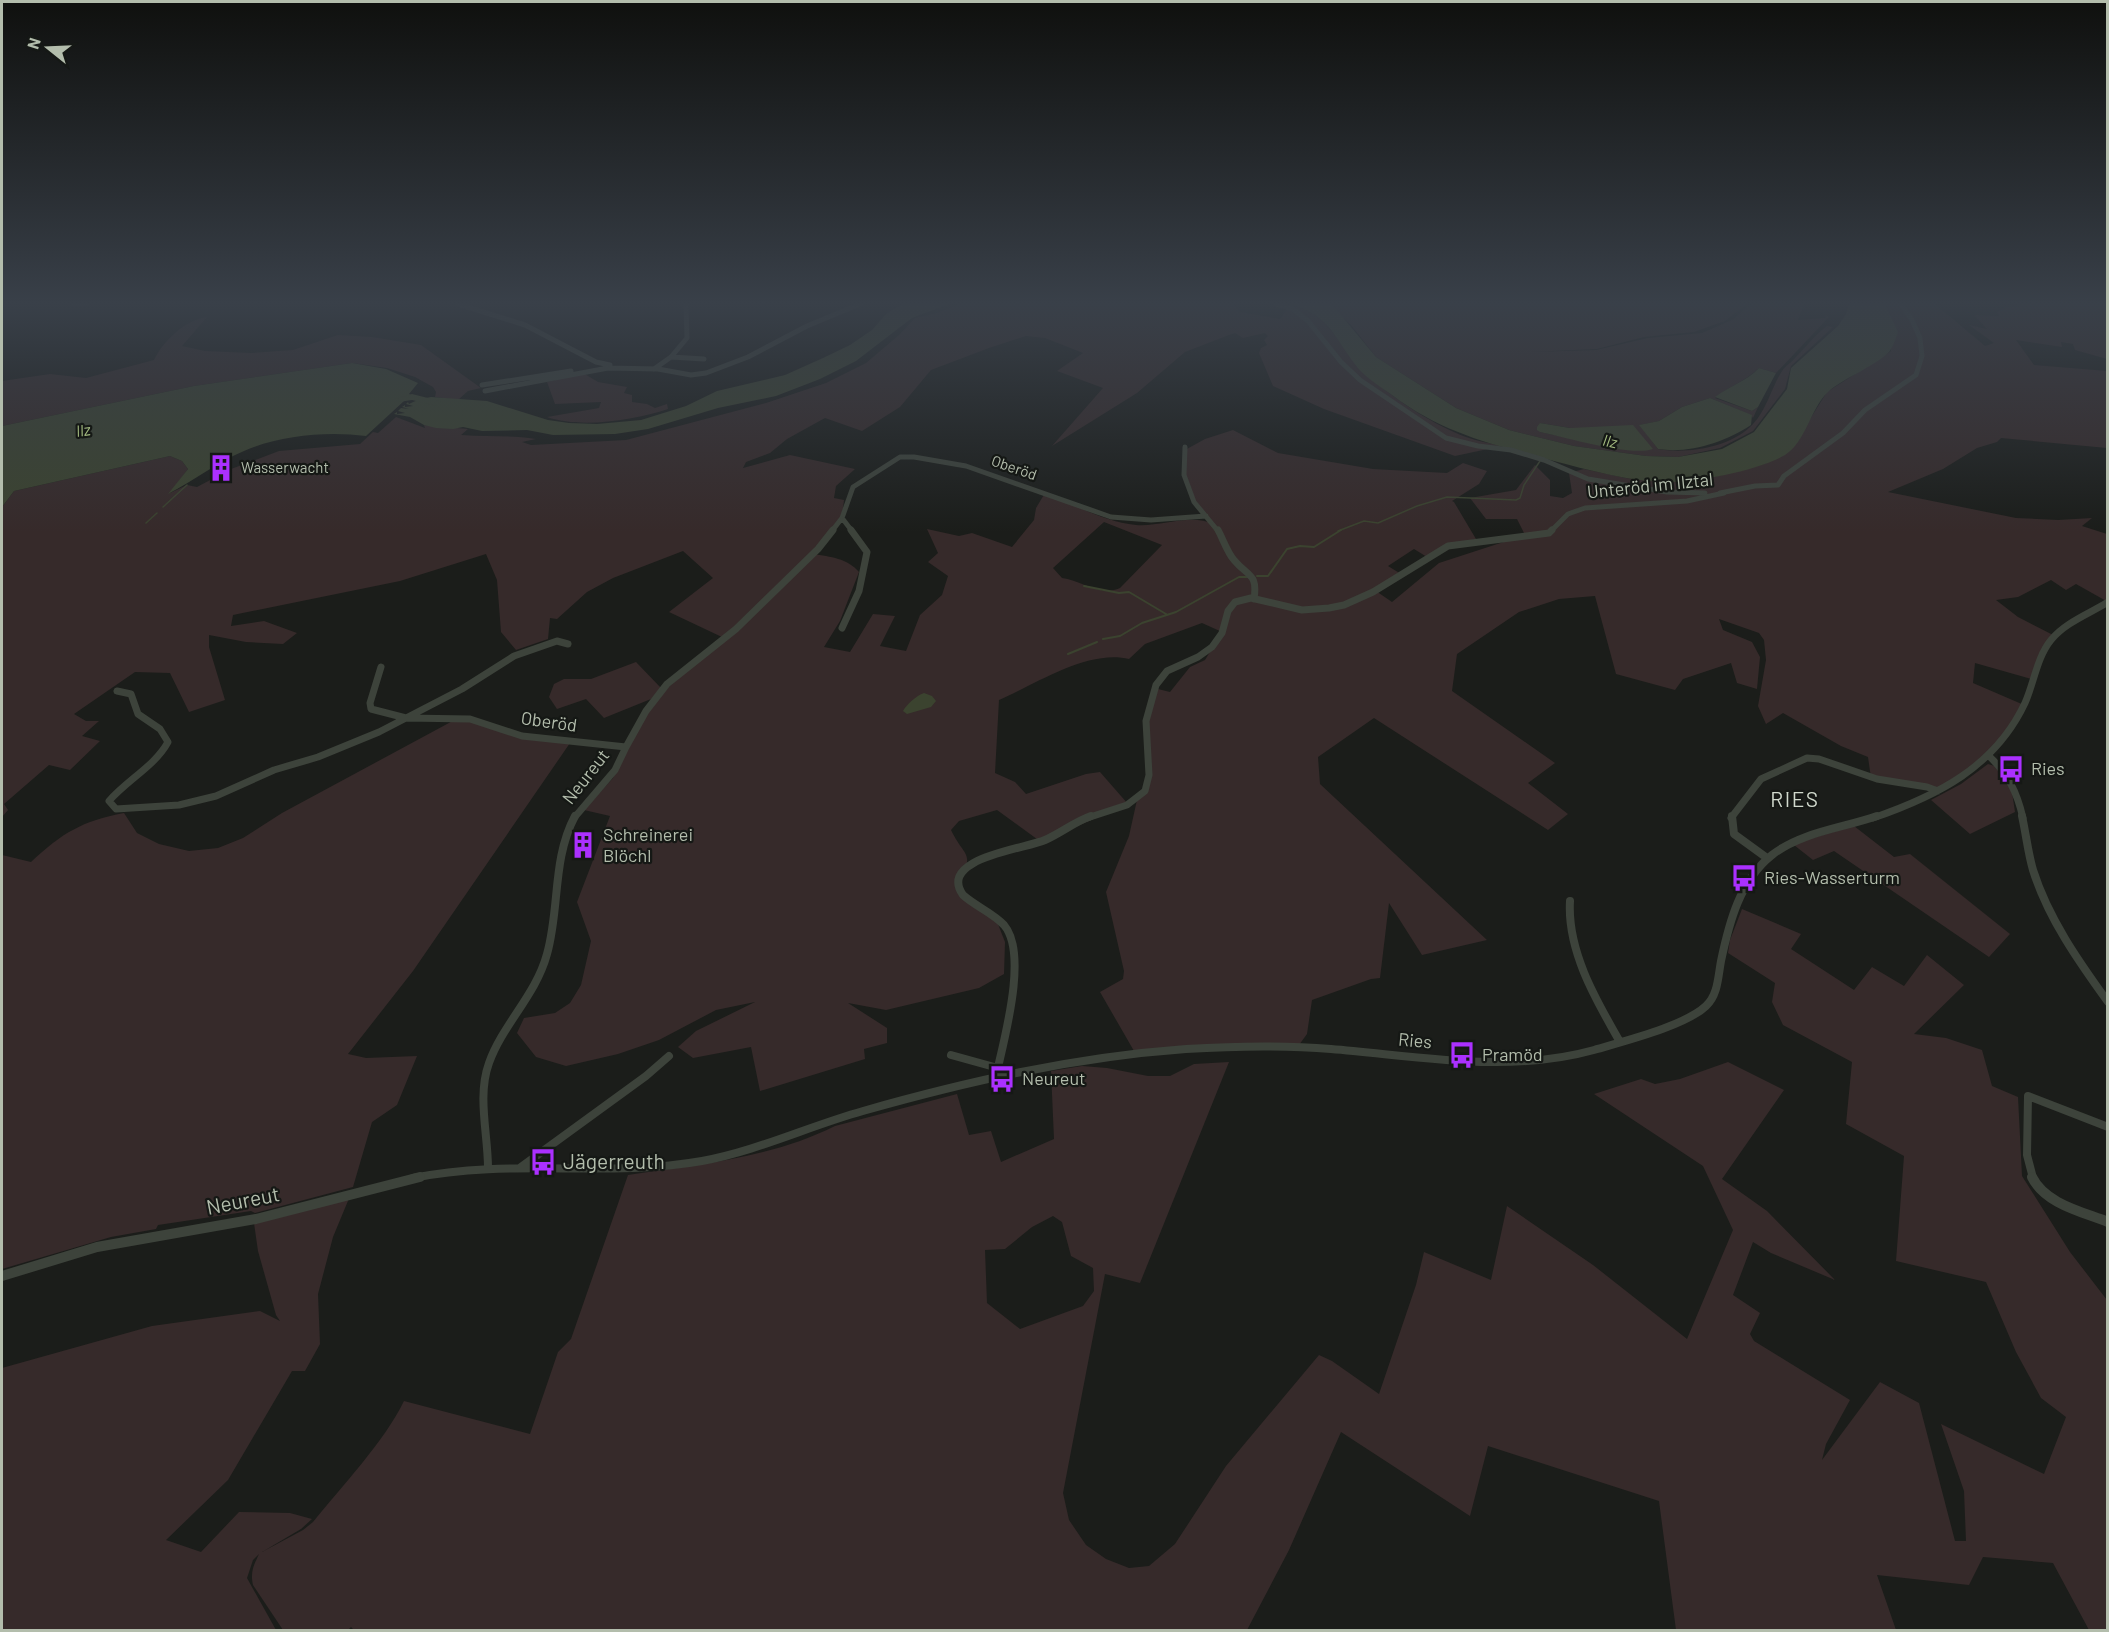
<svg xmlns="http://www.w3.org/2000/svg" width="2109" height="1632" font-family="Barlow,sans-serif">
  <rect width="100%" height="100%" fill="#1b1d1a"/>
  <path fill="#362a2a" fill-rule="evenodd" d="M959,304h274l7,8 40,7 8,-11 -18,-4c67,0 62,45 105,78 26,21 59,43 91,55 11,4 24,6 36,9l-47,10 -131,-47 -51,-23 -14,-33 2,-5 6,-3 -3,-5 4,-4 -3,-3 -22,5 -8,-5 -6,2 -44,17 -48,41 -85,53 51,-58 -46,-17 26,-18 -38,-15 -19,-2 -37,12 -58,22 -31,37 -38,24 -37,-13 -38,21 -17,14 -24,9 -3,6 47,-13 65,14 -19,17 -2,12 10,2 -2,18 -29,36c18,3 34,4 46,18l-19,49 -16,26 26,5 23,-38 22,2 -15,30 26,5 14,-36 22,-20 6,-19 -20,-14 10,-9 -11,-24 32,7 13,-3 40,14 22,-27 2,-12 9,-15c28,11 60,29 91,32 25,2 55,-12 77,-1 -24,-27 -29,-38 -28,-74l20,-11 28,-9 45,23 95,16 74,4 16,-10 24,8 -8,13 -27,17 2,1 22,37 -16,4 -33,14 -13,-8 -26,17 13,8 -25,17 16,11 47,-39 86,-28 -8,-16h-31l-16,-21 46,-8 19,-25 15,15v16l13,2 9,-5 -3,-20 15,-4 42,9 45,4 35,-3 58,-15 35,-24 6,-13 22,-35 64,-41 -6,-47h50l50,42 9,-3 -25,-18 18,4 -13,-14 25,1 -2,-4 10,-5h12l-1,-3h89v55l-32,-9 -2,-6 -12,-2 1,5 -46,-7 18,25 73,6v77l-106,-10 -4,4 -20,6 -34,21 -55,23 128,26 42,2 34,-2 -10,8 25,8 1,68 -32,-18 -10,6 -15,-10 -33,17 -22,3 22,17 37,19 -6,6 -14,38 -60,-17 -2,20 51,22 -27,42 -59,44 -67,-13 -3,-21 -27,-11 -58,-33 -17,11 -8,-18 8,-46 -2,-20 -5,-7 -40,-14 4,11 29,12 8,15 -3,32 -20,-6 -6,-20 -48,16 -8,11 -59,-16 -21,-78 -36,3 -40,13 -62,42 -5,37 103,72 -27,20 40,31 -20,16 -174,-112 -56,39 2,27 167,156 -65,15 -33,-52 -9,75 -9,1 -59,21 -5,34 -8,11 -165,6 -34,-59 23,-13 1,-8 -18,-79 23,-56 8,-36 13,-22 -5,-49 9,-41 16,4 20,-25 15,-7 17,-28 -20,-9 -57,21 -16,15c-41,-10 -93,25 -130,41l-4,73 20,9 11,12 60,-20 14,-2 28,32 -87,38 -44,-32 -38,11 -8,9c14,29 25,21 6,55l39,34 9,23 -1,32 -25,14 -93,22 -38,-7 39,25v15l-23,6 1,10 -105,32 -9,-44 -58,11 -15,-11 18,-16 59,-29 -39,8 -57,30 -41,14 -52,12 -30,-9 -19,-24 7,-15 31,-5 15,-10 11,-18 10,-44 -14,-39 33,-86 -26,-6 29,-32 40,-77 71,-63 -55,-26 44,-34 -30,-27 -70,27 -26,14 -30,27 -7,-1 -2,21 -32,11 -15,-18 -4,-52 -11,-26 -86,27 -167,34 -2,11 33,-5 33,12 -14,11 -37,-2 -37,-7v12l16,53 -36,12 -19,-39 -35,-1 -61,42 12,7h13l-17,15 18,5 -30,29 -21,-5 -45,39 4,6 -6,7v-310l12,-16 156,-35 12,5 6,8 -18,24 17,-8 10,2 34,-18 48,-18 81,-7 13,-12 5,1 18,-16 29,11 -1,-3 44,4 -7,6c26,2 49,0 75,4l-14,3 9,3 95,-5 140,-37 60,-20 40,-20 33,-28 16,-17 22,-5zM1104,522l58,23 -42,43c-20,9 -39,-8 -58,-10l-9,-10z
    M1328,304h419l-22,17 -31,11 -50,5 -47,12 -67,3 66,-2 52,-12 54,-5 30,-13 19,-16h53l-6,16 27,-2 1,-3 3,2 -53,56 -17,-5c-13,13 -30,18 -44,30l37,13 6,-4 -5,11 -2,-3 -41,-17 -28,9 -23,14 -19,4 18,24c28,5 70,-1 92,-22 16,-14 21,-39 32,-56 4,-6 9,-8 13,-13 12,-12 19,-22 32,-32l6,1 -42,39 -6,23 -32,42 -33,17 -42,9 -32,-1 -72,-10 -65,-16 -53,-22 -80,-51 -25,-32zM1540,423l30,5h30l18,20 -78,-16z
    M207,317l-25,29 23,5 46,2 42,-3 45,-15 34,2 49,8 60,43 -13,3 -10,9 -23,-3 1,-5 -3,-5 -18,-10 -28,-9 -35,-5 -158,23 -192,40v-45l48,-7 36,4 68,-18c10,-20 31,-40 53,-43z
    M583,373l15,9 29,5 -3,6 8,2v7l15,2 8,4 12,-4 1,5c-33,11 -87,20 -121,8l52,-9 2,-6 -46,2 -8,-22z
    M636,662l25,26 -10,11 -47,19 -18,-19 -29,10 -8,-12 5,-13 10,-5h27z
    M460,717l62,19 48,7 -157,228 -65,83 18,4 51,-2 -20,49 -25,17 -19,65 -98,26 -4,-2 -93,14 -2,4 -45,8 -109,32v-414l29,7c31,-29 51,-41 93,-49l13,20 22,11 30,7 29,-3 25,-10 39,-25z
    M1988,764l10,3 14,25 3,20 -45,22 -39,-34 30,-16z
    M1854,826l40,31 16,-3 100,80 -21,23 -155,-106 -21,9 -19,-15 1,-2z
    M1742,909l59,25 -10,15 63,41 18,-23 32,19 23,-31 37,30 -50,49 32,4 36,12 10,36 26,11 4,79 48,76 37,48v330h-18l-36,-67 -70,-6 -14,28 -92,-10 19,55h-220l-17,-129 -171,-55 -18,70 -129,-84 -52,118 -42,80h-893l-3,-3 -3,3h-65l-30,-45c-3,-14 1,-20 6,-31l-6,6 -6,18 29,52h-274v-262l150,-42 108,-15 20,10 -4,-6 -18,-64 -4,-28 96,-27 -17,41 -15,57 2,50 -15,27h-13l-64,109 -62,60 35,12 38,-40 51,1 22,6 -11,10 -39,23 41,-22 10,-8c29,-36 71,-80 91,-121l126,33 28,-82 13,-13 57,-164c69,-10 143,-17 207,-49l122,-32 12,41 22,-4 10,31 53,-23 -3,-68 31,-5 25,2 41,8h22l24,-12 35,-2 -89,221 -35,-9 -42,219 6,27 17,25 20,14 23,9 20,-2 26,-22 51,-78 93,-111 13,6 47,33 37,-109 8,-33 67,28 16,-74 86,59 94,74 46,-109 -30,-64 -109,-72 47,-15 14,5 25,-5 48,-17 56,28 -62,89 45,32 68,69 -64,-27 -18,-11 -20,53 27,18 -10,21 4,7 96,59 -24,44 -4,16 58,-78 39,21 36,138h11l-2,-50 -23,-67 103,50 22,-57 -25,-19 -25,-46 -30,-70 -90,-21 8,-105 -58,-32 6,-62 -69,-37 -11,-23 3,-19 -47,-30 2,-13zM1053,1216l9,6 9,34 22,12 1,23 -11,15 -63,23 -33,-26 -2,-53 20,-1 27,-22z"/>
  <path fill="#3b432f" d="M903,304h46l-37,14 -56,43 -36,18 -44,17 -58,12 -70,21 -33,5 -62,1 -26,-5 -45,1 -19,-4 -10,2 -17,-1 -12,-3 -14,-8 -16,-3 3,-2v2l8,-1 -7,-2 3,-3 8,1 -7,-2 3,-2v2l8,-1 -7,-2 2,-2 1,2c5,-3 16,-6 22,-7l56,4 61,19 21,3 28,1 44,-4 45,-14 31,-15 68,-16 38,-17 27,-13 22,-15 15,-17z
    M1290,304h38l7,4 41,49 80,51 53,22 65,16 72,10 32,1 44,-8 32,-17 33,-43 4,-21 47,-42 8,-12 3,-10h36l13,28c-2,6 -4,12 -7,17 -8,14 -50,30 -63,43 -18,17 -22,50 -43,63 -25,15 -86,27 -115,27 -40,0 -81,-12 -120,-22 -59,-16 -108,-27 -158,-65 -13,-9 -29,-19 -38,-32 -23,-31 -24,-46 -64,-59z
    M352,363l34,6 32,14 -9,11 5,2 -5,3h-6l1,2 -38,35c-38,-5 -86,-1 -122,15 -27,11 -50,30 -76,43l20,-25 -6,-8 -12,-5 -156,35 -12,16v-81l192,-40z
    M1759,368l17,5 -18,34 -6,4 -37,-14c14,-11 32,-16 44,-29z
    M1710,398l42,17 -1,10c-26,17 -61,29 -93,24l-19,-24 20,-4 23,-14z
    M1540,423l30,5 63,-3 20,24c-22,8 -88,-12 -113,-17l-3,-2v-3z
    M924,693l8,3 4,5 -5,6 -24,7 -4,-3c4,-7 13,-15 21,-18z"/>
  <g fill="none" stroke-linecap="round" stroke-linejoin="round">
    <path stroke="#3b432f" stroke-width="1.5" d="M163,507l24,-22
      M146,523l11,-10
      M1338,531l26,-10 14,2 39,-17 30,-9 69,3 4,-2 4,-13 16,-24"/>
    <path stroke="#3b432f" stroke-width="2" d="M1257,576h11l19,-27 13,-3 14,1 27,-17
      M1084,586l35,7 10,-1 37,22
      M1103,639l17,-3 22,-13 34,-11 63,-35h9
      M1068,654l29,-12"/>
    <path fill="#3b432f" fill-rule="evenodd" d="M412,394l28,7 1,2 -4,3 -25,-6 -13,2 -4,-3z"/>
    <path stroke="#3d433b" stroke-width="5" d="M74,304h12
      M458,304l67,21 71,37 14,3
      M1276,304l17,5 15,12 33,41 19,18 86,58 32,8 33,4 33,10 44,19 79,13 38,1
      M671,357l33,2
      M654,369l17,-12 16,-19 -1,-34
      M482,385l89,-14
      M485,391l123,-23 50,1 33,6 15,-2 42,-16 59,-31 53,-22
      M1185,447l-1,28 10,27 24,29
      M1720,493l35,-7 23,-1 6,-9 59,-43 22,-23 51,-35 6,-19 -2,-18 -8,-18 -11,-16
      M842,518l10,13
      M832,531l10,-13 11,-31 47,-30h14l52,9 145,51 40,3 55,-4
      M1551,531l17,-17 17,-6 102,-7 37,-8"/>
    <path stroke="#3d433b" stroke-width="7" d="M1218,530c5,9 9,22 16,30 14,17 24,13 20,39
      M842,628l17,-37 8,-39 -16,-22
      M381,667l-11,36 1,6 35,9 64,1 52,17 104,11 20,-36 21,-27 69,-55 82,-80 15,-19
      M117,691l14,3 7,20 22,15 8,13c-13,24 -41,38 -59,59l7,8 63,-4 37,-9 58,-26 44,-13 61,-25 83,-43 52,-33 43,-15 11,3
      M1989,756c19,18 28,36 34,62
      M574,818l41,-48 11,-23
      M1087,818l40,-13 18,-14 4,-16 -3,-54 10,-36 11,-14 31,-14 14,-10 10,-14 6,-22 7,-9 16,-4 51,12 27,-2 15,-3 29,-13 75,-46 101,-13 3,-3
      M1731,818l30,-39 46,-21 12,1 58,20 50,8 11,4
      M1873,818c64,-22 122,-51 152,-115 9,-20 12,-46 26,-63 15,-18 38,-26 57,-38"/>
    <path stroke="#3d433b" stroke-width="8" d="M1732,816l2,18 33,24
      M2022,816c4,18 6,37 11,54 15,48 46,92 75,132
      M1570,901c-3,50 26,99 50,141
      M951,1055l47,13
      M996,1076c7,-33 33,-122 8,-151 -11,-12 -29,-19 -41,-30 -26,-37 62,-46 82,-55 16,-7 29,-18 46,-24
      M521,1167l125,-91 23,-20
      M488,1168c0,-34 -11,-72 1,-105 14,-39 47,-68 58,-109 13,-46 5,-95 28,-138
      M413,1178c96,-20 193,0 289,-17 55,-10 107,-35 161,-50 106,-30 212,-54 323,-62 48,-3 97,-4 145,0 87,7 177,25 263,1 30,-9 91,-24 112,-44 12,-11 12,-29 15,-45 8,-38 19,-81 51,-106 29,-23 71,-27 105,-39
      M2033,1178l-6,-23 1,-59 80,31"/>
    <path stroke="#3d433b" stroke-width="10" d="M2032,1177c13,27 51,35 76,45
      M2,1276l95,-29 159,-28 164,-42"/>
  </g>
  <linearGradient id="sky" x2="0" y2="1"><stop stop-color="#0f100e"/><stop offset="0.57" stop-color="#394049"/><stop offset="1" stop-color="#394049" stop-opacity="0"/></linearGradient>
  <rect width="2109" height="532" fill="url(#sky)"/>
  <defs>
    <symbol id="building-bare" viewBox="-9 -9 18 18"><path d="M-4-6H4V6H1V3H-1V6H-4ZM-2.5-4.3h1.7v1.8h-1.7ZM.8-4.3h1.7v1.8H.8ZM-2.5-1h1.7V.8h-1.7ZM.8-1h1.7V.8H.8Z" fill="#ab30ff" stroke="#151815" stroke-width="2.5" paint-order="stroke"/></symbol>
    <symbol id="bus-bare" viewBox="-9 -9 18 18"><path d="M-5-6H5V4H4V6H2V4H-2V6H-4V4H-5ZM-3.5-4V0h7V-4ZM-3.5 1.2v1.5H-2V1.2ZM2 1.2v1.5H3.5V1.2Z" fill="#ab30ff" stroke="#151815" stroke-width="2.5" paint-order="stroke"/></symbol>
  </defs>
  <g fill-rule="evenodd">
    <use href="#building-bare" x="202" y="449" width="38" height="38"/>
    <use href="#bus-bare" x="1992" y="750" width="38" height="38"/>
    <use href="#building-bare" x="564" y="826" width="38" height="38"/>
    <use href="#bus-bare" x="1725" y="859" width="38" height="38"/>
    <use href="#bus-bare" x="1443" y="1036" width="38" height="38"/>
    <use href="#bus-bare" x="983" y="1060" width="38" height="38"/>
    <use href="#bus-bare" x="524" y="1143" width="38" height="38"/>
  </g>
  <g text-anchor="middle" stroke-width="4.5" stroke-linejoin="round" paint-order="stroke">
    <g font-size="15" fill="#b3bdac" stroke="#151815" text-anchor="start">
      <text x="241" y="473">Wasserwacht</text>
    </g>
    <g font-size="15" fill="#b3bdac" stroke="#151815">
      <text transform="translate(1014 468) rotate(19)" y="5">Oberöd</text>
    </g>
    <g font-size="16" font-style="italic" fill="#a4bb81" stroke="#151815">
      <text transform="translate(83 430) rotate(-8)" y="6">Ilz</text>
      <text transform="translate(1610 441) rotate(12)" y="6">Ilz</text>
    </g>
    <g font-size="18" fill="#b3bdac" stroke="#151815">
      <text transform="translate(1650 486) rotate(-6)" y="6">Unteröd im Ilztal</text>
      <text transform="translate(549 722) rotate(8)" y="6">Oberöd</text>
      <text transform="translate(586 777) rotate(-52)" y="6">Neureut</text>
      <text transform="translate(1415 1041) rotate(5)" y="6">Ries</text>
    </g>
    <g font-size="18" fill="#b3bdac" stroke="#151815" text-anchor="start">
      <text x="2031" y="775">Ries</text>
      <text x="603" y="841">Schreinerei<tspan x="603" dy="21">Blöchl</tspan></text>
      <text x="1764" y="884">Ries-Wasserturm</text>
      <text x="1482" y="1061">Pramöd</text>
      <text x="1022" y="1085">Neureut</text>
    </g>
    <g font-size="21" letter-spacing="1.5" fill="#d1d9cd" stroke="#151815">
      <text x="1795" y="807">RIES</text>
    </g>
    <g font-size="21" fill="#b3bdac" stroke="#151815" text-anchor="start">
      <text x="563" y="1169">Jägerreuth</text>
    </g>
    <g font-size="21" fill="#b3bdac" stroke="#151815">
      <text transform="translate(243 1201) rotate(-11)" y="7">Neureut</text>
    </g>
  </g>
  <rect width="2109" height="1632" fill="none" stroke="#b3bdac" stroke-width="6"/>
  <g transform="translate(48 48) rotate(288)" stroke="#151815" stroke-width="4.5" paint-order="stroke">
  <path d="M0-4.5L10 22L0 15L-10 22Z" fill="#b3bdac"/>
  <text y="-9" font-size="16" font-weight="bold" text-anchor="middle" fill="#b3bdac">N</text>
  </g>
</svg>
